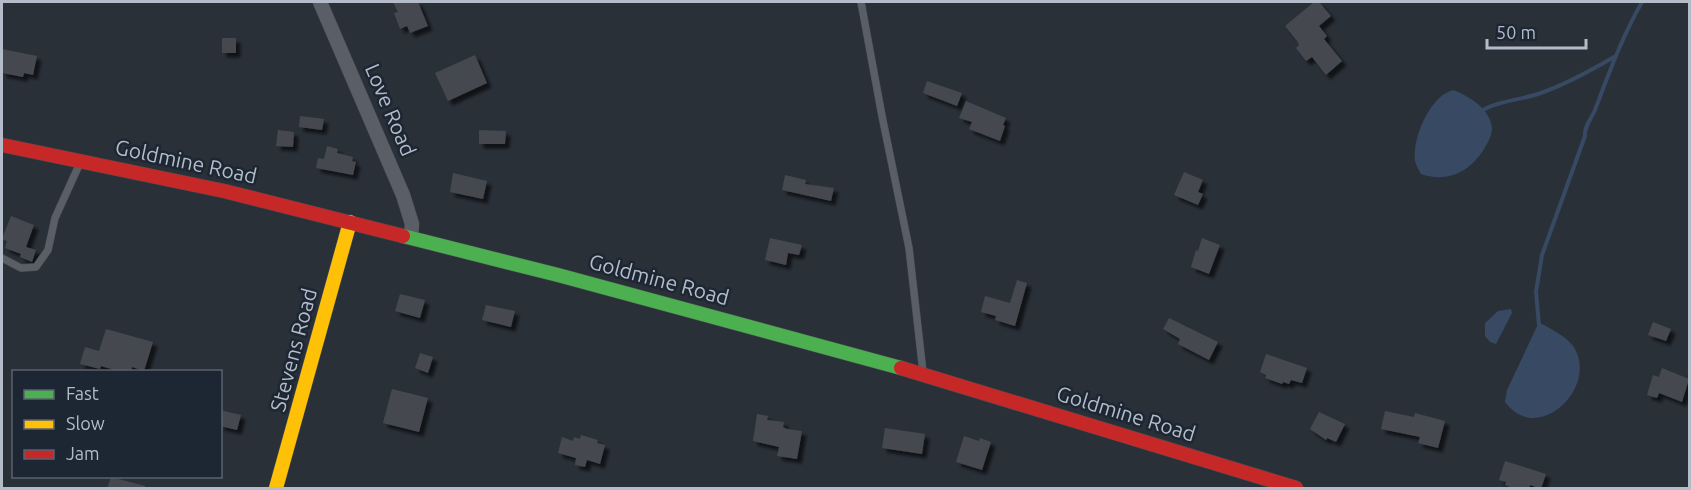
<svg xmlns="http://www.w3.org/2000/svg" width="1691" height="490" font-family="Ubuntu,sans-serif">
  <defs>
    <filter id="shadow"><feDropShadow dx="4.5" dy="4.5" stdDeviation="1.5" flood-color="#0009"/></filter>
  </defs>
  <rect width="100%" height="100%" fill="#2a3038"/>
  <path fill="#384963" d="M1453,90c14,5 34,17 38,33 3,10 -2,17 -7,26 -14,23 -37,34 -63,25 -2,-4 -5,-8 -6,-13 -3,-23 15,-65 38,-71z
    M1511,309l1,4 -16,31 -6,-2 -5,-6v-13l13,-12z
    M1539,322c11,7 30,15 36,27 22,40 -37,97 -70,53l2,-12z"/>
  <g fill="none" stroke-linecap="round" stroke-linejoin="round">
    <path stroke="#384963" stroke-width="4" d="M1480,112c16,-11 40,-12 58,-18 27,-9 52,-23 76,-37
      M1539,325l-3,-33 6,-37 43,-119c-1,-9 6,-17 10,-26 14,-37 27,-73 47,-108"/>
  </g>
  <path fill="#444950" filter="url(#shadow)" d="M393,2h25l10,24 -18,7 -3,-7 -7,3 -6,-16 4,-1z
    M1314,2h5l12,14 -12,10 8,10 -3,3 18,22 -16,14 -14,-18 -6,4 -10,-13 3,-3 -2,-4 -12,-15z
    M222,38h14v15h-14z
    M2,49l35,7 -4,19 -9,-2 -1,4 -21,-4z
    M475,55l12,28 -39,18 -13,-28z
    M927,81l35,12 -5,13 -34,-13z
    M966,101l40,17 -3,7 2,1 -5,15 -31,-12 3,-7 -13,-4z
    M300,116l24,3 -2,11 -23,-3z
    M278,130l16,2 -1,15 -17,-1z
    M479,130l27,1 -1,13h-26z
    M327,146l11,3 -1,4 16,4 -1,4 4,1 -3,13 -37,-7 2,-10 6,1z
    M1184,172l19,8 -5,12 5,2 -5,11 -24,-10z
    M453,173l34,8 -4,18 -33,-7z
    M785,175l21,5 -1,4 29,4 -3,13 -49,-11z
    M11,216l23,9 -8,22 10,3 -4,12 -12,-5 1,-3 -16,-6 2,-7 -5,-2z
    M770,238l32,7 -3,10 -11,-2 -2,12 -21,-5z
    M1202,238l18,7 -11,29 -18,-7 5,-17 2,1z
    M1017,280l10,3 -12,43 -20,-6 1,-4 -15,-4 4,-16 25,7z
    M400,294l25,6 -5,18 -25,-7z
    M486,305l29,6 -4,16 -29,-7z
    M1169,318l49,24 -9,18 -31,-16 2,-5 -17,-10z
    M1653,322l18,7 -5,12 -18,-6z
    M106,329l47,13 -9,29 -12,-4 -1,5h-10l-20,-6 -1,3 -20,-5 5,-17 14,4z
    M420,353l13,4 -5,16 -13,-5z
    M1266,354l41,14 -5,15 -11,-3 -2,4 -6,-2 -1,2 -17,-6 1,-3 -6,-3z
    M1662,368l27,11 -7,23 -23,-9 -2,5 -10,-3 6,-20 6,2z
    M392,389l36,9 -9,34 -36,-9z
    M220,410l21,5 -4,15 -17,-4z
    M1385,411l29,6 1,-4 30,8 -7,27 -20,-5 2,-6 -39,-8z
    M1319,412l26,12 -9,18 -9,-4 -1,2 -16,-11z
    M757,414l11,2 -1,4 17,2 -1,5 4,2 15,2 -5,28 -20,-3 2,-9 -26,-6z
    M885,428l40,6 -3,20 -40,-6z
    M581,435l17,5 -1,3 8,2 -5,19 -13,-4 -2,7 -10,-2 1,-7 -18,-5 4,-16 11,4 1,-4 6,2z
    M964,436l15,5 1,-3 11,4 -9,28 -26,-8z
    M1505,461l41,13 -5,15 -11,-4 -1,4h-14l-10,-4 1,-3 -7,-2z
    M111,477l34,9v3h-38z"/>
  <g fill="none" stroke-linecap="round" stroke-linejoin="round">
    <defs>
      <path id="lane" d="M861,2l21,114 27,132 14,124
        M2,258l19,10 15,-1 12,-17 7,-32 25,-55"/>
      <path id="street" d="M320,2l83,193 9,29 -1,13"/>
      <path id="fast" d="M403,236l155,39 343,93"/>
      <path id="slow" d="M276,488l74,-266"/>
      <path id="jam" d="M2,145l222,46 179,45
        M901,368l395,120"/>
    </defs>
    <use href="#lane" stroke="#484c53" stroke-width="8"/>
    <use href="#street" stroke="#484c53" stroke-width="15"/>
    <use href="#fast" stroke="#484c53" stroke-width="15"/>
    <use href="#slow" stroke="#484c53" stroke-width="15"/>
    <use href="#jam" stroke="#484c53" stroke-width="15"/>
    <use href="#lane" stroke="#5a5e66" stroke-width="7"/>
    <use href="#street" stroke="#5a5e66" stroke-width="14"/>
    <use href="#fast" stroke="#4caf50" stroke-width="14"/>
    <use href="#slow" stroke="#ffc107" stroke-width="14"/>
    <use href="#jam" stroke="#c62828" stroke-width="14"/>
  </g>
  <g text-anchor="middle" stroke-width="5" stroke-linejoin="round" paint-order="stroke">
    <g font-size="21" fill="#b4bcc9" stroke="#1d2633">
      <text transform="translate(390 110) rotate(67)" y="7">Love Road</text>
      <text transform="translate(186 162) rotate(12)" y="7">Goldmine Road</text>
      <text transform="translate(659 280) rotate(15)" y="7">Goldmine Road</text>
      <text transform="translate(294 350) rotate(-75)" y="7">Stevens Road</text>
      <text transform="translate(1126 414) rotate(17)" y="7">Goldmine Road</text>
    </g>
  </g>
  <rect width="1691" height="490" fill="none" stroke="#b4bcc9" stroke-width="6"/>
  <rect x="12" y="370" width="210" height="108" fill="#1d2633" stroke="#59626f" stroke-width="1.5"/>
  <rect x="24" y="390" width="30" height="9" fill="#4caf50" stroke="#59626f" stroke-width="1.5"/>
  <text x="66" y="400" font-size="18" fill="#b4bcc9">Fast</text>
  <rect x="24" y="420" width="30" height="9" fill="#ffc107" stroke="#59626f" stroke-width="1.5"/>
  <text x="66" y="430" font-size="18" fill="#b4bcc9">Slow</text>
  <rect x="24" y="450" width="30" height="9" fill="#c62828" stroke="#59626f" stroke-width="1.5"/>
  <text x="66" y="460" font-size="18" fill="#b4bcc9">Jam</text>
  <path d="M1487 39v9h99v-9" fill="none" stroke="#b4bcc9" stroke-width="3"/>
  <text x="1496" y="39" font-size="18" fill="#b4bcc9" stroke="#1d2633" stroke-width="4.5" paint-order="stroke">50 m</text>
</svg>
